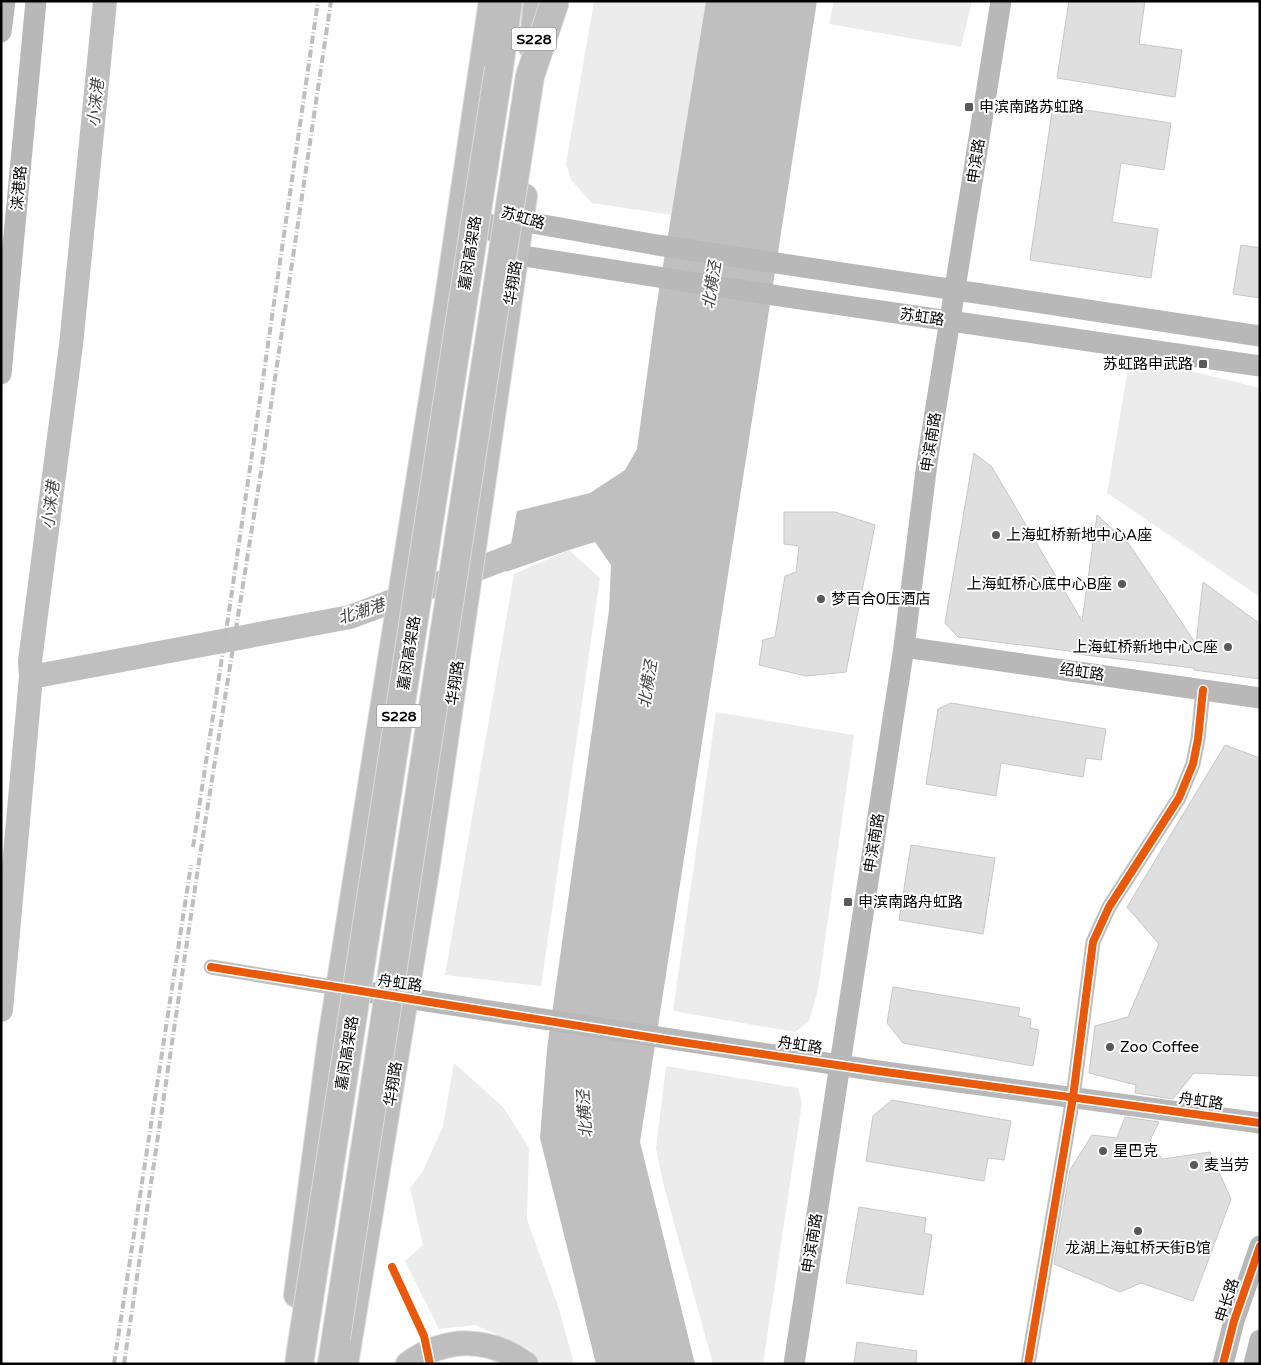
<svg xmlns="http://www.w3.org/2000/svg" width="1261" height="1365" font-family="'Varela Round','Noto Sans SC',sans-serif">
  <rect width="100%" height="100%" fill="#fff"/>
  <path fill="#ececec" d="M594,1h112l-34,214 -80,-12 -21,-23 -5,-16z
    M834,1h138l-11,46 -132,-23z
    M1130,356l130,32v209l-153,-104z
    M569,550l31,28 -59,408 -96,-11 69,-401z
    M716,712l138,23 -36,255 -9,31 -14,11 -122,-21z
    M454,1063l49,44 26,41 -2,71 32,90 14,51 -1,4h-30l-13,-15 -54,-24 -36,4 -34,-68 18,-16 -13,-57 13,-17 20,-45z
    M666,1066l132,22 4,15 -39,261h-50l-50,-181 -7,-35z"/>
  <path fill="#bfbfbf" d="M706,1h111l-177,1141 55,222h-99l-56,-226 7,-89 62,-439 2,-45 -16,-23 -26,8 -63,22 11,-61 73,-18 35,-23 12,-21 19,-140z"/>
  <g fill="none" stroke-linecap="round" stroke-linejoin="round">
    <path stroke="#bfbfbf" stroke-width="24" d="M31,677l319,-60 188,-71
      M1,1010l30,-333 -1,-16 41,-316 34,-344"/>
  </g>
  <path fill="#dfdfdf" stroke="#c7c7c7" d="M1069,1h76l-6,43 43,6 -7,47 -118,-19z
    M1053,105l118,18 -7,47 -43,-7 -9,59 46,7 -7,49 -121,-18z
    M1241,245l19,3v50l-27,-4z
    M974,453l18,14 90,154 15,-106 32,29 67,100 7,-62 57,42v55l-66,-9v-2l-117,-14v-2l-119,-15 -13,-14z
    M784,512h51l40,13 -29,147 -40,4 -47,-11 4,-25 12,-3 10,-61 11,-4 3,-26 -15,-2z
    M951,703l155,26 -5,31 -15,-2 -3,19 -82,-14 -5,33 -70,-12 12,-75z
    M1225,745l35,13v318l-66,-3 -21,26 -38,-6 1,-8 -47,-12 6,-47 33,-9 31,-73 -32,-37z
    M911,845l84,13 -12,76 -84,-14z
    M893,987l127,21 -2,8 13,3 -1,9 9,2 -6,36 -130,-23 -16,-20z
    M892,1100l119,21 -7,39 -16,-2 -4,23 -118,-20 7,-45z
    M1125,1117l34,5 -11,22 15,15 47,-7 21,47 -38,102 -52,-18 -21,9 -66,-28 16,-94 22,-35 25,3z
    M859,1207l67,11 -2,15 8,2 -9,60 -77,-12z
    M857,1342l60,9 -1,13h-62z"/>
  <g fill="none" stroke-linecap="round" stroke-linejoin="round">
    <defs>
      <path id="primary" d="M296,1295l34,-256 117,-741 44,-297
        M346,1364l82,-500 97,-668
        M408,1364c38,-28 81,-27 118,0"/>
      <path id="highway" d="M533,47l5,-46
        M499,68l9,-67
        M332,1364l4,-26"/>
    </defs>
    <use href="#primary" stroke="#dbdbdb" stroke-width="26"/>
    <use href="#highway" stroke="#dbdbdb" stroke-width="30"/>
    <path stroke="#bebebe" stroke-width="15" d="M211,967l127,21
      M1028,1364l45,-267 20,-155 16,-35 70,-109 14,-34 5,-25 5,-49"/>
    <path stroke="#b8b8b8" stroke-width="21" d="M1,32l4,-31
      M469,205l48,50 269,42 474,69
      M506,215l15,6 136,24 603,91
      M1,374l35,-373
      M904,647l356,51
      M342,988l536,83 382,52
      M794,1364l110,-717 23,-184 74,-462
      M1223,1364l11,-43 26,-75
      M1254,1364l6,-24"/>
    <use href="#primary" stroke="#bebebe" stroke-width="24"/>
    <use href="#highway" stroke="#bebebe" stroke-width="28"/>
    <path stroke="#bebebe" stroke-width="4" stroke-dasharray="8 2.5 1 2.5" stroke-linecap="butt" d="M193,847l37,-242 88,-604
      M114,1364l77,-499
      M124,1364l76,-509 63,-396 68,-458"/>
    <defs>
      <path id="highway-bridge" d="M336,1338l194,-1262 25,-75
        M299,1364l200,-1296"/>
    </defs>
    <use href="#highway-bridge" stroke="#dbdbdb" stroke-width="30" stroke-linecap="butt"/>
    <use href="#highway-bridge" stroke="#bebebe" stroke-width="28"/>
    <defs>
      <path id="cycleway" d="M211,967l456,73 211,31 382,52
        M392,1267l32,69 6,28
        M1028,1364l45,-267 20,-155 16,-35 70,-109 14,-34 5,-25 5,-49
        M1223,1364l11,-43 26,-75"/>
    </defs>
    <use href="#cycleway" stroke="#fff" stroke-width="11"/>
    <use href="#cycleway" stroke="#e8590c" stroke-width="8"/>
  </g>
  <g fill="#595959" stroke="#fff" stroke-width="2">
    <rect x="964" y="102" width="10" height="10" rx="2.5"/>
    <rect x="1198" y="359" width="10" height="10" rx="2.5"/>
    <circle cx="996" cy="535" r="5"/>
    <circle cx="1122" cy="584" r="5"/>
    <circle cx="821" cy="599" r="5"/>
    <circle cx="1228" cy="647" r="5"/>
    <rect x="843" y="897" width="10" height="10" rx="2.5"/>
    <circle cx="1110" cy="1047" r="5"/>
    <circle cx="1103" cy="1151" r="5"/>
    <circle cx="1194" cy="1165" r="5"/>
    <circle cx="1138" cy="1231" r="5"/>
  </g>
  <g text-anchor="middle" stroke-width="4" stroke-linejoin="round" paint-order="stroke">
    <g fill="#fff" stroke="#4c4c4c" stroke-width="1">
      <rect x="511.5" y="27.5" width="45" height="23" rx="4"/>
      <rect x="376.5" y="704.5" width="45" height="23" rx="4"/>
    </g>
    <g font-size="14" font-weight="bold" fill="#000">
      <text x="534" y="44">S228</text>
      <text x="399" y="721">S228</text>
    </g>
    <g font-size="15" fill="#000" stroke="#fff" text-anchor="start">
      <text x="979" y="112">申滨南路苏虹路</text>
      <text x="1193" y="369" text-anchor="end">苏虹路申武路</text>
      <text x="1006" y="540">上海虹桥新地中心A座</text>
      <text x="1112" y="589" text-anchor="end">上海虹桥心底中心B座</text>
      <text x="831" y="604">梦百合0压酒店</text>
      <text x="1218" y="652" text-anchor="end">上海虹桥新地中心C座</text>
      <text x="858" y="907">申滨南路舟虹路</text>
      <text x="1120" y="1052">Zoo Coffee</text>
      <text x="1113" y="1156">星巴克</text>
      <text x="1204" y="1170">麦当劳</text>
      <text x="1138" y="1253" text-anchor="middle">龙湖上海虹桥天街B馆</text>
    </g>
    <g font-size="15" fill="#000" stroke="#fff">
      <text transform="translate(976 161) rotate(-81)" y="5">申滨路</text>
      <text transform="translate(19 188) rotate(-85)" y="5">涞港路</text>
      <text transform="translate(523 218) rotate(16)" y="5">苏虹路</text>
      <text transform="translate(470 253) rotate(-81)" y="5">嘉闵高架路</text>
      <text transform="translate(513 283) rotate(-81)" y="5">华翔路</text>
      <text transform="translate(922 317) rotate(8)" y="5">苏虹路</text>
      <text transform="translate(931 442) rotate(-81)" y="5">申滨南路</text>
      <text transform="translate(409 653) rotate(-81)" y="5">嘉闵高架路</text>
      <text transform="translate(1082 672) rotate(8)" y="5">绍虹路</text>
      <text transform="translate(455 683) rotate(-82)" y="5">华翔路</text>
      <text transform="translate(874 843) rotate(-81)" y="5">申滨南路</text>
      <text transform="translate(400 983) rotate(8)" y="5">舟虹路</text>
      <text transform="translate(800 1045) rotate(9)" y="5">舟虹路</text>
      <text transform="translate(347 1053) rotate(-81)" y="5">嘉闵高架路</text>
      <text transform="translate(393 1084) rotate(-81)" y="5">华翔路</text>
      <text transform="translate(1201 1101) rotate(8)" y="5">舟虹路</text>
      <text transform="translate(812 1243) rotate(-81)" y="5">申滨南路</text>
      <text transform="translate(1227 1300) rotate(-72)" y="5">申长路</text>
    </g>
    <g font-size="16" font-style="italic" fill="#444" stroke="#fff">
      <text transform="translate(95 103) rotate(-84)" y="6">小涞港</text>
      <text transform="translate(711 285) rotate(-81)" y="6">北横泾</text>
      <text transform="translate(50 505) rotate(-83)" y="6">小涞港</text>
      <text transform="translate(361 611) rotate(-18)" y="6">北潮港</text>
      <text transform="translate(647 684) rotate(-81)" y="6">北横泾</text>
      <text transform="translate(584 1114) rotate(-94)" y="6">北横泾</text>
    </g>
  </g>
  <rect width="1261" height="1365" fill="none" stroke="#000000" stroke-width="5"/>
</svg>
